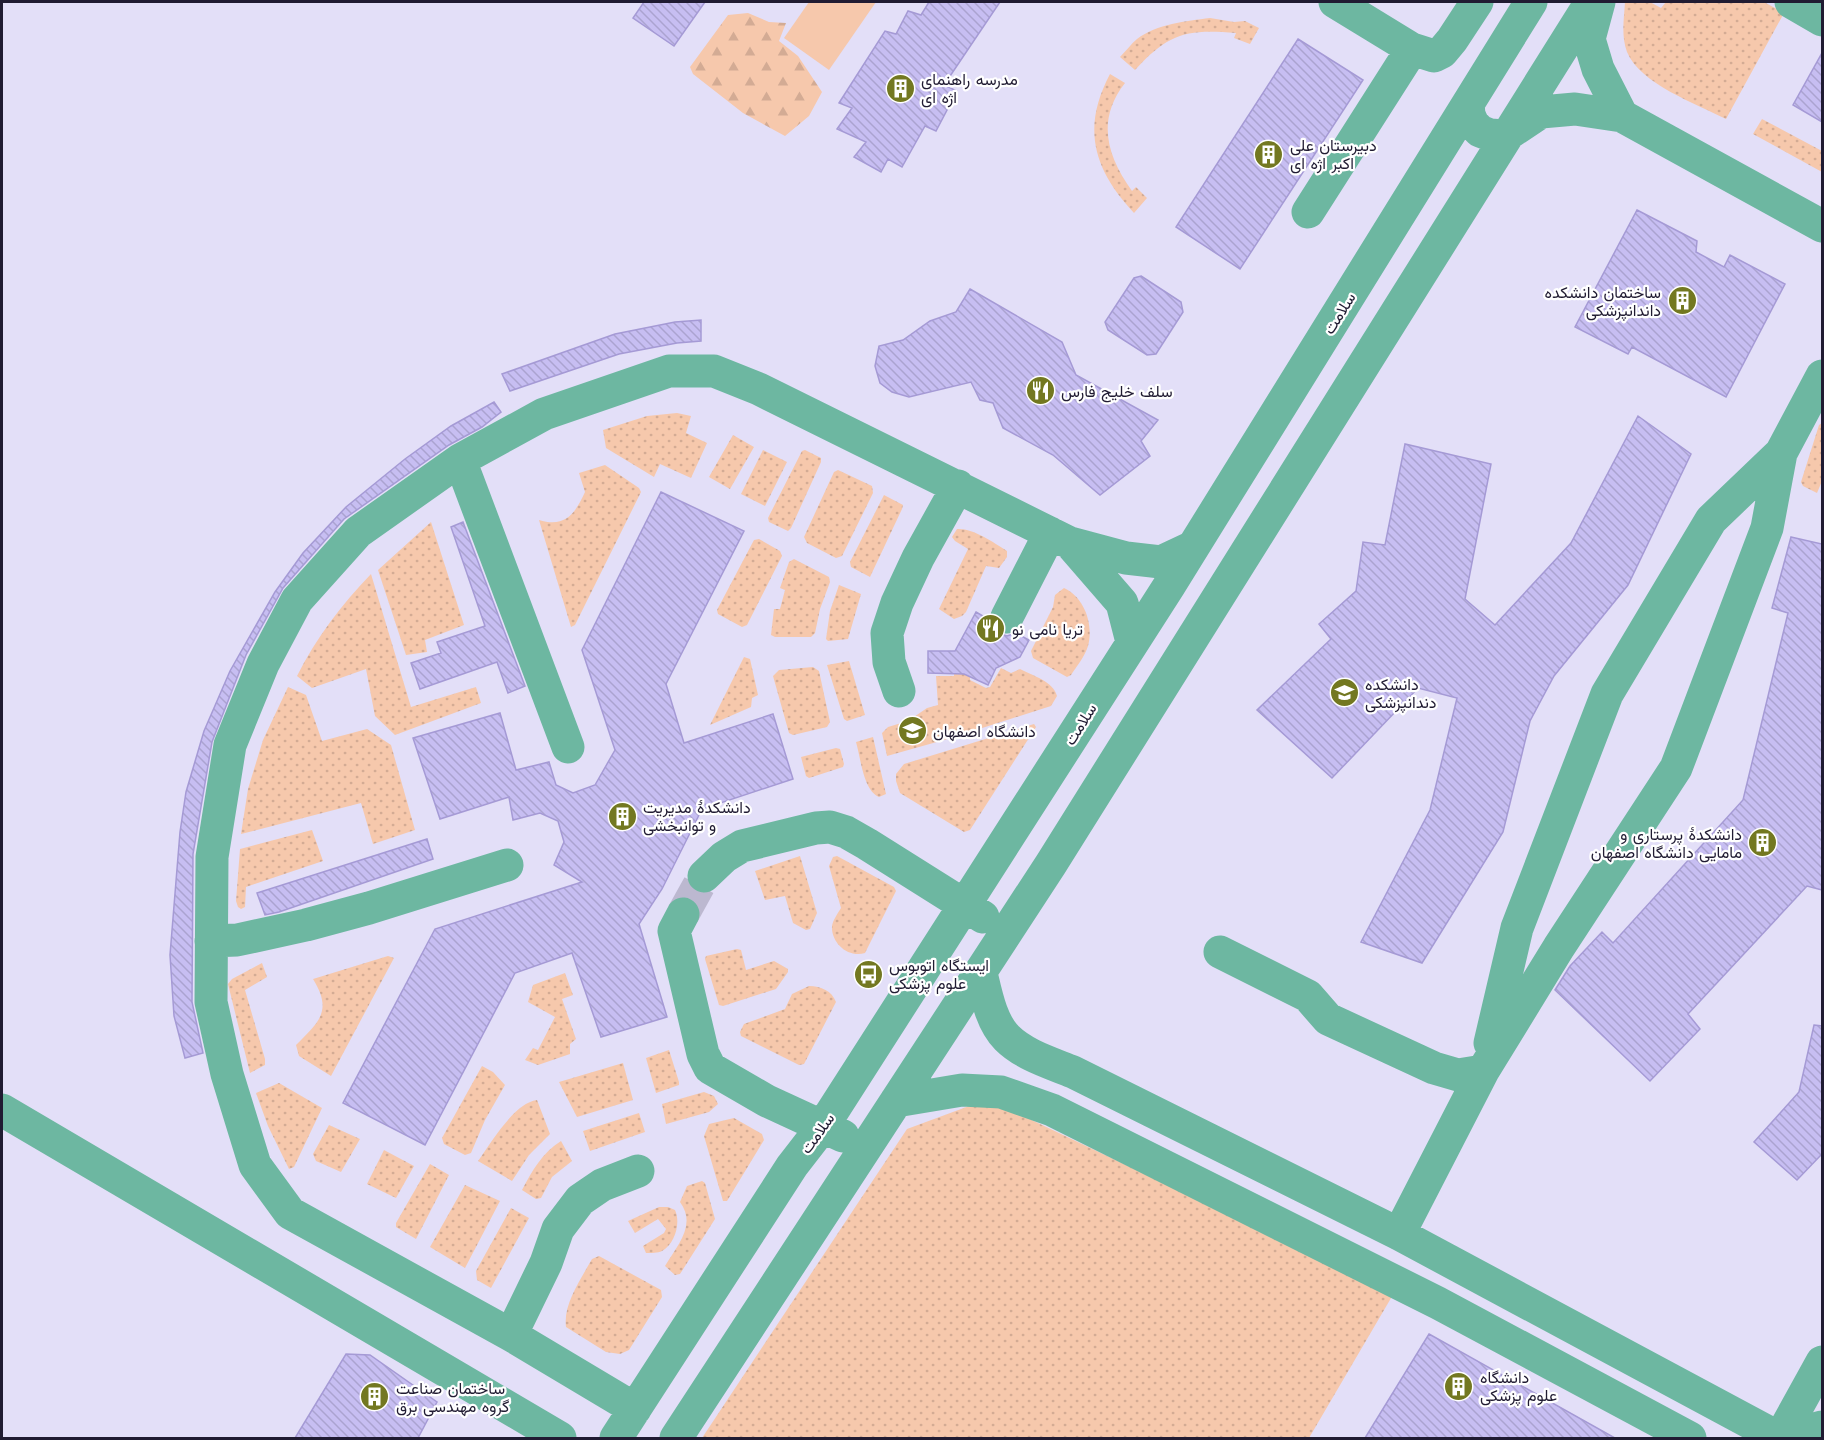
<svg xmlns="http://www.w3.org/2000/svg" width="1824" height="1440" font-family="'Work Sans',Vazirmatn,sans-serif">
  <defs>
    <pattern id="green-dots" width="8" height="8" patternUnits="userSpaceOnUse" patternTransform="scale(1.5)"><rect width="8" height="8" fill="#f6c8ac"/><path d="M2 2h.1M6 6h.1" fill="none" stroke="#d3ab94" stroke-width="1.8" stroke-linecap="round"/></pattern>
    <pattern id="forest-firs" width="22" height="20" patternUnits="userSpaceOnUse" patternTransform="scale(1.5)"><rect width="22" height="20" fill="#f6c8ac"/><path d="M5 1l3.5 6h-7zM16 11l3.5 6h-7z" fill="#d3ab94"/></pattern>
    <pattern id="building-back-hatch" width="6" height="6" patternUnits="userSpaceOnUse" patternTransform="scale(1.5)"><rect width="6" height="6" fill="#c7bef2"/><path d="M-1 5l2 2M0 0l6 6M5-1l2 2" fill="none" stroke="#aba3d0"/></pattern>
  </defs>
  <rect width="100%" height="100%" fill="#e3dff8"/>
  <path fill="url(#green-dots)" d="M1625,2h25l11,6 5,-6h98l20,11 -58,106c-29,-15 -86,-35 -99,-67 -6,-16 -3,-33 -2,-50z
    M1210,18l24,4 11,-1 14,7 -9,16 -16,-6 2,-5c-50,-4 -67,0 -101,37l-15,-13c6,-6 11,-13 17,-18 20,-15 49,-18 73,-21z
    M1110,74l15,9c-29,37 -18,73 7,108l4,-4 11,11 -13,15c-40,-43 -53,-84 -24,-139z
    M1762,119l60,32v21l-69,-38z
    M677,413l14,3 -5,17 21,10 -16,35 -31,-14 -6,13 -48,-29 -3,-18 44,-14z
    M1822,423v58l-5,12 -14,-7 -2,-4 18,-57z
    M733,435l21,12 -24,42 -21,-12z
    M763,450l24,12 -22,44 -24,-12z
    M805,450l16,8v4l-30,66 -3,3 -19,-9 -1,-4 34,-67z
    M605,465l34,23 2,4 -66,133 -4,2 -32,-107c26,8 36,-6 46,-28l-6,-19z
    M838,470l34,16 1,7 -31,63 -6,2 -29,-15 -3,-6 30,-65z
    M884,495l19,10 -1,4 -32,68 -19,-10 -1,-5z
    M431,522l33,103 -39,15 2,12 -21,3 -28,-85z
    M957,529c16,-1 36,13 50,22v6l-8,11 -13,-2 -20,46 -4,4 -8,3 -15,-10 29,-60 -13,-8 -3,-4z
    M759,539l21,12 2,5 -35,69 -5,2 -24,-13 -1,-4 37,-70z
    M794,559l35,18 1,5 -10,27 -5,24 -4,4h-36l-4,-2 3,-26h6l5,-19 -5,-2 9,-26z
    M371,574l40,133 65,-20 5,16 -86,32 -20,-19 -9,-47 -54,19 -15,-12c19,-38 45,-72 74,-102z
    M839,585l22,9 -13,45 -20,2 -2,-2 4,-28z
    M1064,588c20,9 30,36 24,58 -3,10 -11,20 -17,29l-4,2 -34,-19 -2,-7 22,-44 2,-12z
    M954,652l16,18v10l16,8 4,-1 11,-19 10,5 9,-4c13,7 33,12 37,27l-6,10 -100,32 -64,18 -5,-23 6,-6 20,-6 19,-13 11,-3 -2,-29h18z
    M744,657l6,2 8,36 -6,3 -1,9 -41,18z
    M849,661l16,54 -18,6 -3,-2 -17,-54z
    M813,667l6,4 11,51 -3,5 -34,8 -4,-2 -16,-57 6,-6z
    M288,687l18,8 16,46 45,-12 24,16 24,85 -42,14 -12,-41 -120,31 7,-45 15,-49z
    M1034,724l2,3 -66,103 -6,2 -64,-39 -4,-12v-7l8,-10z
    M873,737l13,57 -7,3c-16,-7 -18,-38 -23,-55z
    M836,748l4,1 4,15 -1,3 -34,11 -3,-2 -5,-19z
    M312,830l11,31 -77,26 -1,20 -4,2 -3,-2 -2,-6 4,-52z
    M800,856l17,57 -7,16 -4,1 -13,-7 -8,-27 -20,4 -10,-29z
    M837,856l57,31 2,4 -31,62c-17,5 -34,-10 -33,-27 1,-6 6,-13 9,-18l-12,-42 4,-9z
    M737,949l4,1 5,20 28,-9 14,8v3l-12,17 -53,17 -4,-1 -14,-46 1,-3z
    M388,956l6,2 -63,118 -32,-20 -3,-11c23,-23 37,-34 17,-66z
    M262,963l5,14 -22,13 20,69v6l-15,8 -22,-89 4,-5z
    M565,973l8,22 -11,4 14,40 -6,5v10l-32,11 -13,-5 8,-12 5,2 17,-33 -27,-15 5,-17z
    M809,986c12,0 23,5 27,16l-32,62 -5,1 -58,-29 -1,-4 4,-8 41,-15 7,-15z
    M669,1050l10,32v3l-23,8 -10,-35z
    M623,1063l10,37 -56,17 -18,-35z
    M482,1066l11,6 12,13 -20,35 -14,33 -6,2 -21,-11 -2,-6z
    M279,1083l43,25 -28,59 -5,2 -21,-43 -12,-33z
    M704,1092l10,4 4,8 -9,8 -43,12 -4,-20z
    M988,1099l406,194 -85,145h-607l205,-309z
    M537,1100l13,34 -21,21 -17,26 -34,-20c13,-18 36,-58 59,-61z
    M639,1113l6,19 -55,19 -7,-20z
    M734,1118l28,16 2,6 -37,61h-4l-19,-65 5,-12z
    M329,1125l31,14 -19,33 -25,-11 -3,-7z
    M561,1141l11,20 -20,16 -11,21 -5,1 -14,-9c10,-19 20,-37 39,-49z
    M384,1150l30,16 -18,32 -29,-14z
    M430,1164l19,11 -33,64 -20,-12v-4z
    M702,1181l3,2 10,36 -35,55 -5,1 -10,-9c12,-20 32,-41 15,-64l7,-16z
    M465,1185l35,16 -35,67 -35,-21z
    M659,1207h9l7,3c6,13 0,34 -13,41 -4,2 -11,2 -16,2l-3,-7 21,-13 2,-4 -8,-10 -23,14 -7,-12z
    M511,1208l18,10 -38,70 -14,-8 -1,-9z
    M599,1256l62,34 1,7 -33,53 -9,4 -14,-2 -40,-25c-3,-23 15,-48 26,-68z"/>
  <path fill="url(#forest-firs)" d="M748,13l21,9 17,1 -7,18 19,15 24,36 -13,24 -24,20 -42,-23 -50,-39 -3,-7 38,-52z"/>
  <path fill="#f6c8ac" d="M809,2h67l-47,68 -45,-32z"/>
  <path fill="url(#building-back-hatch)" stroke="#a59ad5" stroke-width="1.5" d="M644,2h61l-31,44 -41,-28z
    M929,2h71l-56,83 13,6 -21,40 -11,-5 -23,41 -14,-8 -7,13 -27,-15 12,-15 -29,-13 15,-21 -13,-5 46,-72 11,3 12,-23 13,4z
    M1298,39l65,41 -123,189 -64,-42z
    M1822,53v69l-29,-17z
    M1637,210l60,31 -1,11 28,15 6,-12 55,29 -59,113 -94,-50 -4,7 -53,-27z
    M1141,276l40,26 2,10 -27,42 -9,1 -39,-25 -3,-8 29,-44z
    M970,289l92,53 14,33 82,45 -17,21 9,15 -50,39 -47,-40 -50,-27 -10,-25 -13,-3 -9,-18 -62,15 -17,-5 -12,-9 -5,-17 4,-20 24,-6 27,-19 26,-9z
    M701,320v21l-24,2 -58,11 -109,37 -8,-17 113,-40 60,-12z
    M494,402l7,10 -19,15 -33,18 -105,74 -61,69 -37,67 -34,87 -19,112 -1,148 11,51 -18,5 -11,-42 -4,-61 10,-123 6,-40 18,-61 26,-60 45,-79 28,-39 43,-46 59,-48 46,-33z
    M1638,416l53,38 -63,131 -74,91 -24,45 -27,111 -81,131 -61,-21 69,-132 27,-112 -39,-10 -86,90 -75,-68 74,-71 -12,-15 37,-33 7,-49 22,3 20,-101 86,20 -26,135 30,26 76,-82z
    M661,492l83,39 -78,153 18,59 89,-29 20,65 -91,30 -40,80 -23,35 28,93 -66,20 -29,-84 -57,20 -90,172 -82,-42 92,-174 147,-47 -28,-17 10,-23 -6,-21 -18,-8 -27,7 -4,-23 -69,22 -27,-81 87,-25 16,57 33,-8 7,23 17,8 22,-8 20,-35 -33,-100z
    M463,522l62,164 -17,7 -11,-31 -77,27 -9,-26 30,-10 -4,-11 48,-16 -34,-99z
    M1791,537l31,7v346l-15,-4 -119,128 12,15 -50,52 -95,-91 15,-24 32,-34 11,11 130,-143 45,-187 -16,-5z
    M976,612l12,7 4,9 6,5 9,3 9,-3 13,7 -9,17 -24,11 -8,17 -24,-11 -36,-1v-22h27z
    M427,839l6,20 -154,53 -14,3 -8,-22z
    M1814,1025l8,1v128l-25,26 -43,-38 45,-50z
    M1429,1334l186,104h-250z
    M346,1354l24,1 67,47 -19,36h-123z"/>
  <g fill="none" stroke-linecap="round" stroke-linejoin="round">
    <path stroke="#bcb8d0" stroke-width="33" stroke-dasharray="33 16" stroke-linecap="butt" d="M683,914l21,-38"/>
    <path stroke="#6db7a1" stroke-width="33" d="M1335,2l77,47 22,7 8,-4 10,-12 25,-38
      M1599,2l-10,37 9,30 24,47
      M1791,2l31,18
      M1468,104l1,11 4,9 7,7 10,4 15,1 36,-24 34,-3 47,7 200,110
      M1308,212l104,-163
      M460,460l108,287
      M1070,543l52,60 10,39
      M1007,617l43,-84
      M899,691l-10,-29 -2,-29 10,-30 21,-45 40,-72
      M704,876l20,-19 18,-11 74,-18 14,-1 16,5 21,12 116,73
      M683,914l-9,17 29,123 7,14 57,33 76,35
      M211,941l26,-1 69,-15 63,-17 138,-43
      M1220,952l88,44 20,23 106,49 24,7 25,-4
      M981,973c5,21 10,49 26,65 17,17 44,25 66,34l326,162 380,204
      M1490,1043l27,-115 90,-234 104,-174 70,-67 41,-77
      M896,1101l66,-11 39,2 51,18 386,193 252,135
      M2,1110l558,328
      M1399,1234l84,-163 76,-124 117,-179 91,-240 14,-75
      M511,1335l35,-72 12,-34 22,-29 22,-15 36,-14
      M635,1409l-124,-74 -221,-122 -35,-48 -28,-91 -16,-72 1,-145 18,-112 33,-81 34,-64 61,-68 102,-72 84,-46 125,-43h45l45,18 311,154 56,15 35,4 32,-15
      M616,1438l176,-272 31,-40 346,-540 362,-584
      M676,1438l375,-574 540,-862
      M1780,1438l42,-76
      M1780,1438l42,-11"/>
  </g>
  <defs>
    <symbol id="building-disc" viewBox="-11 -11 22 22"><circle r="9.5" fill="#737821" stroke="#fff"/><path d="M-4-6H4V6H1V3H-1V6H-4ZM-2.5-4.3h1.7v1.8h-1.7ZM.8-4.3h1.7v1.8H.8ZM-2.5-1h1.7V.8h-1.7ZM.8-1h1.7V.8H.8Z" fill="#fff"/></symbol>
    <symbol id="restaurant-disc" viewBox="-11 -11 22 22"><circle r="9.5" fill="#737821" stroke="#fff"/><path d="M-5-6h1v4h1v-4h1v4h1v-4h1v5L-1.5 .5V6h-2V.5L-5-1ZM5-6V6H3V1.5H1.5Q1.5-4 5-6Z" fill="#fff"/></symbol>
    <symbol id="university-disc" viewBox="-11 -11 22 22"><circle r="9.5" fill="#737821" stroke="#fff"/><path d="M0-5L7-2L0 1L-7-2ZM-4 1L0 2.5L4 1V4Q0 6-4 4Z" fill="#fff"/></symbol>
    <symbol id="bus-disc" viewBox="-11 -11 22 22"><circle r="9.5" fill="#737821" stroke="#fff"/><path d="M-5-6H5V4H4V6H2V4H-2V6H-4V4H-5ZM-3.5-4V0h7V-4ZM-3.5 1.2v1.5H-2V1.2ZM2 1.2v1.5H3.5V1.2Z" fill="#fff"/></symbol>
  </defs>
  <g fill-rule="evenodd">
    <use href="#building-disc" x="884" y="72" width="33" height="33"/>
    <use href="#building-disc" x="1252" y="138" width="33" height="33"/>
    <use href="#building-disc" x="1666" y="284" width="33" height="33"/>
    <use href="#restaurant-disc" x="1024" y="374" width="33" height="33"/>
    <use href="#restaurant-disc" x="974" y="612" width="33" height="33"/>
    <use href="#university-disc" x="1328" y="676" width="33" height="33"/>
    <use href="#university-disc" x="896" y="714" width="33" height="33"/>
    <use href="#building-disc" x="606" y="800" width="33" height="33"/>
    <use href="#building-disc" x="1746" y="826" width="33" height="33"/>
    <use href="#bus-disc" x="852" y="958" width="33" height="33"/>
    <use href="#building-disc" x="1442" y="1370" width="33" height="33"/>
    <use href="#building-disc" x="358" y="1380" width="33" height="33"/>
  </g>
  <g text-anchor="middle" stroke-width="4.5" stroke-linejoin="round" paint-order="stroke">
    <g font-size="16" fill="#201b32" stroke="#fff" text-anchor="start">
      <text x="921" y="85">مدرسه راهنمای<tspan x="921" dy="18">اژه ای</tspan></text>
      <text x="1290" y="151">دبیرستان علی<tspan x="1290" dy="18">اکبر اژه ای</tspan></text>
      <text x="1661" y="298" text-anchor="end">ساختمان دانشکده<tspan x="1661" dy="18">داندانپزشکی</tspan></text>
      <text x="1061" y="397">سلف خلیج فارس</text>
      <text x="1012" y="635">تریا نامی نو</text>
      <text x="1365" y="690">دانشکده<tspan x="1365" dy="18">دندانپزشکی</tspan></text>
      <text x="933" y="737">دانشگاه اصفهان</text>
      <text x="643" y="813">دانشکدهٔ مدیریت<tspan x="643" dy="18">و توانبخشی</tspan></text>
      <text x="1742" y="840" text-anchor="end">دانشکدهٔ پرستاری و<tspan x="1742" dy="18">مامایی دانشگاه اصفهان</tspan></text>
      <text x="889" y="971">ایستگاه اتوبوس<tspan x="889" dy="18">علوم پزشکی</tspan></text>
      <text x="1480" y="1383">دانشگاه<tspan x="1480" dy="18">علوم پزشکی</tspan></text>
      <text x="396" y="1394">ساختمان صناعت<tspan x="396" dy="18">گروه مهندسی برق</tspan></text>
    </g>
    <g font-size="16" fill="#201b32" stroke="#fff">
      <text transform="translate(1339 313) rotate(-58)" y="6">سلامت</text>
      <text transform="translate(1080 724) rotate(-58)" y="6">سلامت</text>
      <text transform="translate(817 1133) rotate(-54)" y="6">سلامت</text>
    </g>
  </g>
  <rect width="1824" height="1440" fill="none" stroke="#201b32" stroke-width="6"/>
</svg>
